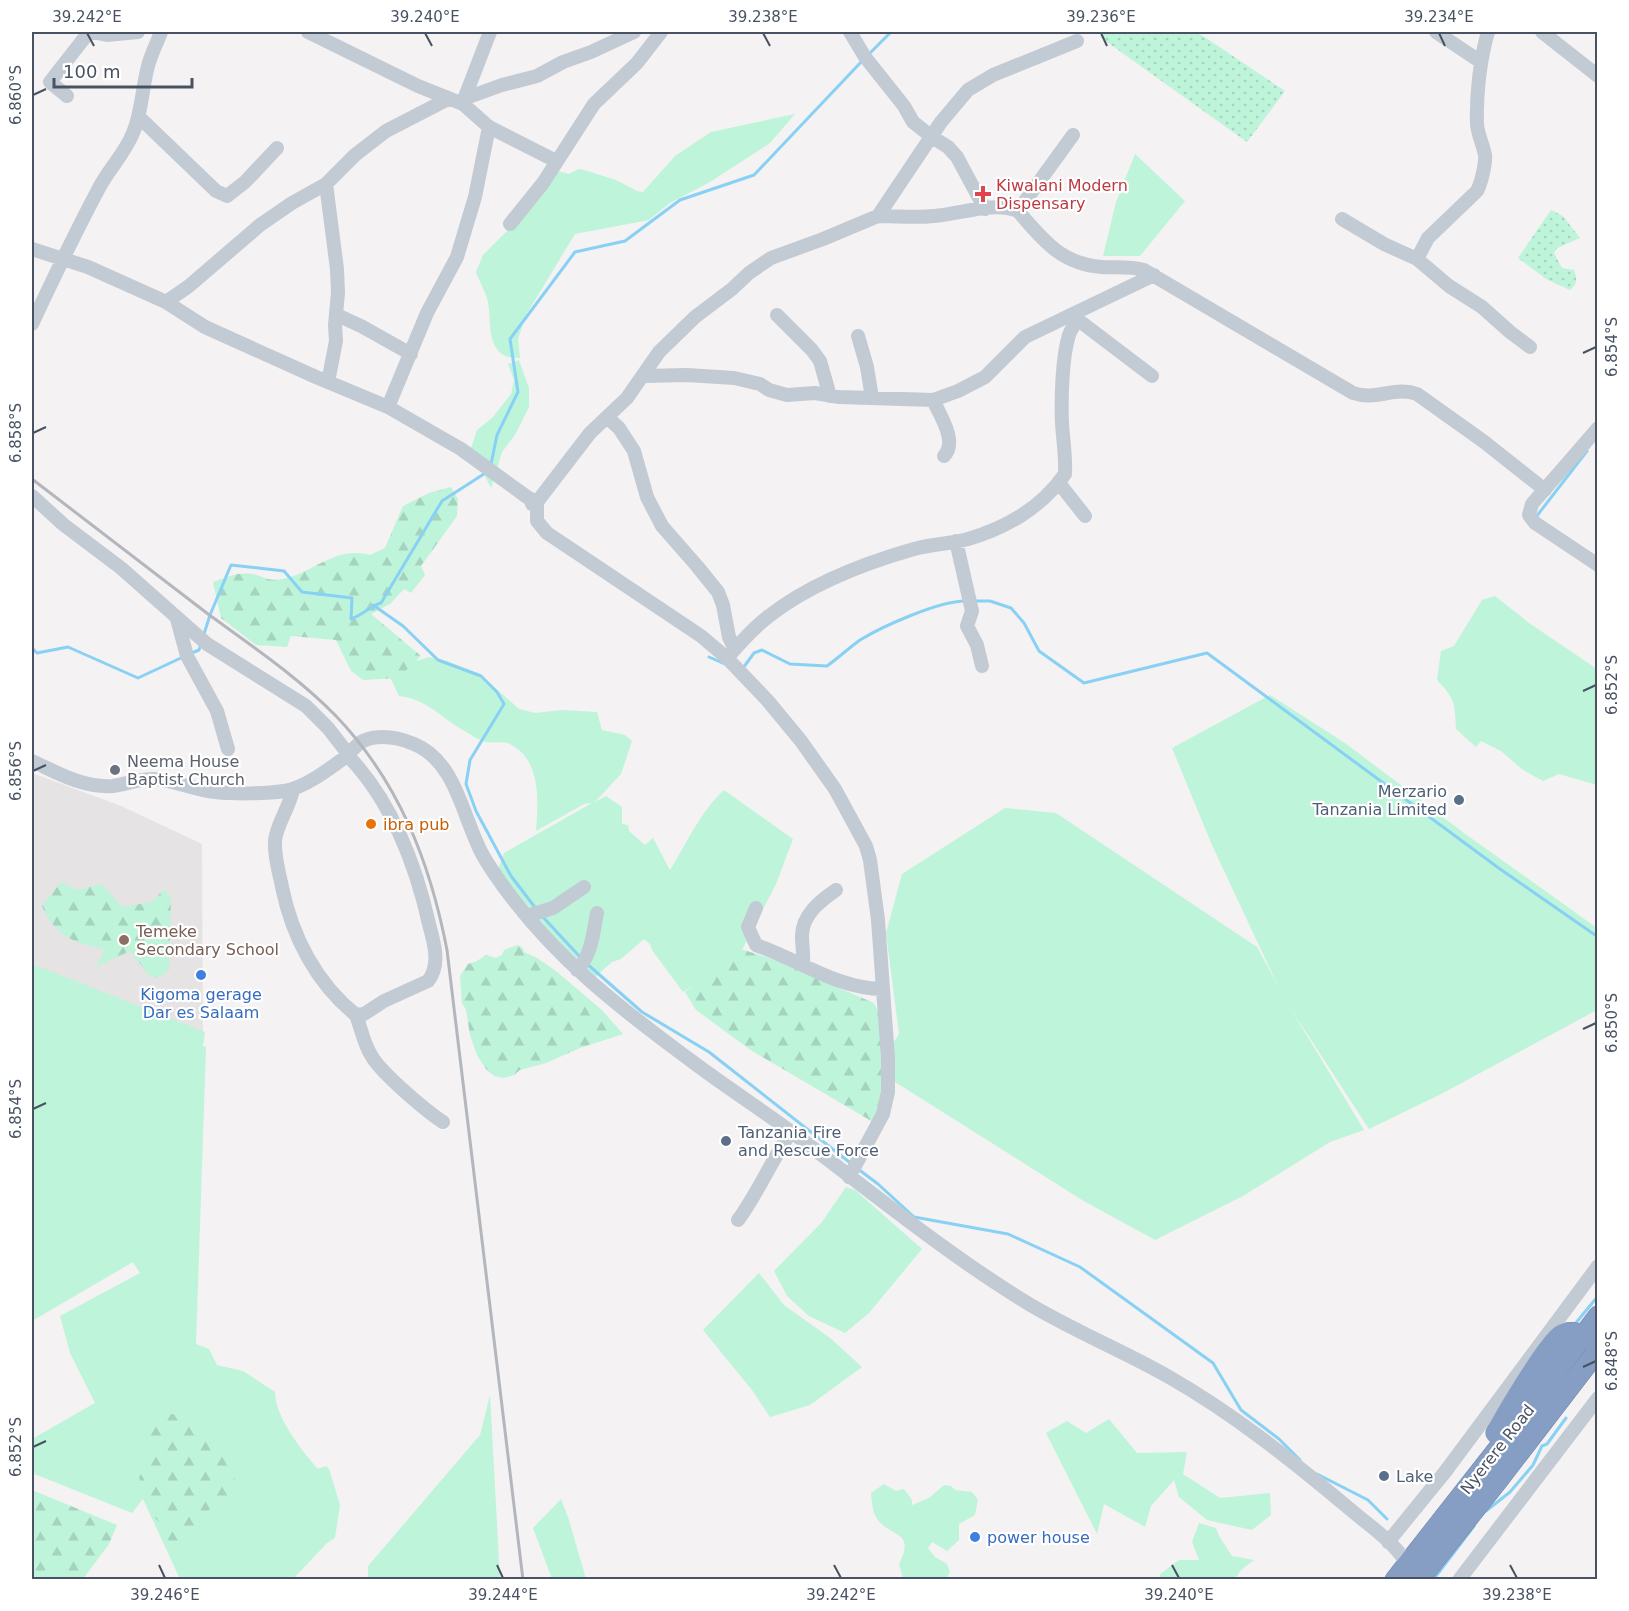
<svg xmlns="http://www.w3.org/2000/svg" width="1629" height="1611" font-family="'DejaVu Sans',sans-serif">
  <defs>
    <pattern id="forest-firs" width="22" height="20" patternUnits="userSpaceOnUse" patternTransform="scale(1.5)"><rect width="22" height="20" fill="#bef4da"/><path d="M5 1l3.5 6h-7zM16 11l3.5 6h-7z" fill="#a5d3be"/></pattern>
    <pattern id="park-dots" width="8" height="8" patternUnits="userSpaceOnUse" patternTransform="scale(1.5)"><rect width="8" height="8" fill="#bef4da"/><path d="M2 2h.1M6 6h.1" fill="none" stroke="#a5d3be" stroke-width="1.8" stroke-linecap="round"/></pattern>
  </defs>
  <rect width="100%" height="100%" fill="#f4f2f2"/>
  <path fill="#e5e3e4" d="M32,773l89,33 81,38 1,201 -171,-78z"/>
  <path fill="#bef4da" d="M795,114l-25,29 -60,39 -40,21 -21,17 -74,14 -49,81 -8,24 2,19c-35,1 -28,-32 -32,-56 -2,-10 -9,-21 -12,-30l7,-17 31,-31 44,-53 11,3 9,-5 6,1 32,10 21,11 6,1 32,-36 36,-24z
    M1135,154l50,47 -45,55h-37l13,-54z
    M519,360l10,28v19l-14,28 -13,17 -11,36 -20,-40 6,-18 15,-12 19,-24 3,-14 -6,-16z
    M1495,596l34,27 65,44 4,7 -1,111 -38,-11 -16,7 -20,-11 -22,-19 -20,-10 -5,6 -20,-18c-1,-26 -1,-30 -19,-49l4,-29 13,-5 28,-46z
    M429,657l18,4 31,12 41,36 16,4 27,-3 35,2 5,18 23,5 7,6 -11,33 -26,28 11,-6 16,11v17l6,1 1,6 16,14 8,-7 17,32c17,-27 30,-58 54,-80l69,49 -17,45 -33,64 -20,17 -40,27 -31,-42 -2,-6 -6,-5 -23,20 -9,3 -18,16 -46,-45 -51,-61 7,-19 88,-50 -8,1 -48,27c2,-29 6,-71 -26,-87 -6,-3 -15,-1 -23,-2 -8,-1 -17,-8 -24,-12 -23,-13 -36,-31 -64,-34l-10,-21 11,-9z
    M1270,695l75,48 119,90 133,95v82l-156,84 -72,35 -80,-123 75,124 -34,12 -87,54 -88,44 -73,-40 -206,-130 23,-36 -13,-101 16,-59 103,-66 51,5 201,134 21,39 -66,-141 -40,-97z
    M32,964l173,68 -2,14 3,1 -10,297 13,5 8,16 26,6 32,21c0,25 27,59 43,77l8,-3 3,3 11,36 -5,33 -8,5 -34,36h-113l-37,-80 -11,14 -100,-40v-34l63,-36 -25,-50 -10,-37 80,-43 -7,-11 -101,59z
    M846,1187l9,3 67,59 -53,64 -24,20 -36,-17 -22,-20 -13,-25 48,-49z
    M759,1273l25,32 46,33 32,29 -52,38 -40,12 -18,-27 -49,-60z
    M490,1395l10,184h-132v-13l112,-131z
    M1109,1419l28,34 50,-1 -4,22 37,24 50,-5 1,22 -19,15 -45,-10 -28,-23 -5,-17 -23,26 -6,21 -41,-23 -7,30 -51,-101 21,-12 19,12z
    M884,1484l12,7 8,-2 8,11v5l17,-7 15,-13 7,1 4,4 17,2 6,8 -3,15 -16,9v16l-12,11 -15,-9 -4,6 7,9 12,7 3,8 -4,7h-43l-4,-15c18,-35 -11,-26 -23,-47 -4,-7 -4,-16 -5,-24z
    M561,1499l8,21 17,59h-34l-19,-51z
    M1199,1523l17,5 3,8 13,20 22,4 -13,10 -6,9h-76l1,-5 19,-14h20l-7,-18z"/>
  <path fill="url(#forest-firs)" d="M451,487l7,12 -1,17 -36,50 4,9 -14,18 -7,-4 -14,15 -19,10 50,42 -23,22 -35,2 -12,-9 -15,-31 -45,-4 -4,11 -31,-2 -35,-27 -8,-36c18,-6 25,-11 44,-7 6,2 12,5 18,5 35,-2 57,-35 95,-25l15,-7 18,-42 26,-13z
    M61,882l16,8 25,-6 20,23 30,-5 12,-13 7,8 -2,71 -6,7 -8,3 -6,-3 -19,-24 -34,16 9,-18c-31,-6 -49,-12 -63,-43z
    M518,945l5,3 1,4 13,6 19,13 47,40 20,23 -43,14 -34,15 -26,7 -6,5 -10,3 -10,-2 -8,-7 -9,-14 -7,-20 -4,-25 -4,-7 -2,-27 8,-12 9,-3 9,-6 10,3 6,-3 2,-5z
    M738,948l49,16 12,7 75,32 14,28 -4,86 -11,5 -121,-71 -56,-41 -11,-18z
    M166,1413c32,5 27,4 44,29l13,5c12,25 17,27 4,54h-12l-17,27 -22,22 -6,-3 -5,-20 -9,-8 -12,-22 -5,-20 7,-10 3,-39z
    M32,1490l85,35 -8,19 -26,35h-51z"/>
  <path fill="url(#park-dots)" d="M1106,32h91l88,59 -38,51 -147,-105z
    M1551,210l12,6 17,22 -23,10 -3,5 8,15 12,2c3,9 4,13 -4,20l-24,-11 -28,-21z"/>
  <g fill="none" stroke-linecap="round" stroke-linejoin="round">
    <path stroke="#88d1f5" stroke-width="3" d="M868,55l23,-23
      M491,464l6,-29 21,-43 -8,-53 65,-87 50,-11 55,-41 74,-25 109,-115
      M1536,517l51,-66
      M975,601h15l21,7 13,15 15,28 45,32 123,-30 293,216 98,68
      M373,605l30,21 35,34 43,16 16,16 7,12 -34,56 -4,24 10,27 35,65 26,34
      M204,634l6,-19 21,-50 53,6 18,21 50,6 -1,21c12,-4 19,-13 30,-16l61,-102 45,-29
      M32,648l5,5 31,-6 70,31 45,-21
      M189,654l10,-4 2,-6
      M709,657l16,7
      M743,668l11,-15 8,-3 28,14 37,2c11,-8 22,-18 33,-26 23,-14 79,-39 105,-39
      M541,915l40,43
      M586,963l56,49 67,40 144,113
      M858,1169l20,15 36,33 94,17 72,33 133,96 28,47 38,29 21,21
      M1575,1324l23,-28
      M1317,1474l51,26 19,19
      M1486,1511l24,-19 23,-27 9,-19 5,-2 19,-26
      M1433,1580l41,-54"/>
    <defs>
      <path id="highway" d="M1496,1433c9,-18 52,-90 65,-98 11,-6 22,0 31,5
        M1395,1580l102,-130 101,-134
        M1419,1580l80,-101 99,-129"/>
    </defs>
    <use href="#highway" stroke="#7188b0" stroke-width="21"/>
    <path stroke="#c2cad4" stroke-width="14" d="M92,32l15,3 31,-3
      M308,32l110,54 45,18 26,23 67,34
      M850,32l15,25 39,49 9,16 19,15 16,10 9,10 28,52
      M1436,32l45,30
      M1542,32l56,44
      M67,96l-17,-14 39,-50
      M466,98l36,-13 35,-9 26,-14 28,-10 43,-20
      M463,102l27,-70
      M139,117l77,74 11,5 18,-14 32,-34
      M326,184l11,85 1,24 -3,32 1,16 -8,41
      M1018,211l55,-76
      M878,216c18,0 38,2 56,0 27,-2 59,-15 84,-5 25,29 43,53 84,56 14,1 28,-1 42,3l209,123c23,8 42,-7 64,1l66,47 62,49
      M1342,219l42,25 33,15 32,27 33,21 28,25 20,15
      M510,224l33,-41 51,-79 43,-41 24,-31
      M32,249l56,18 78,35 39,25 111,50 72,30 73,42 66,48 10,5v19l10,12 154,103 26,22 41,43 33,40 34,48 31,57 4,14 8,60 10,138v34l-5,22 -34,63
      M1417,259l11,-21 49,-47c4,-7 9,-28 8,-36 -2,-11 -7,-19 -8,-31 -1,-29 3,-65 11,-92
      M166,302l23,-16 71,-61 32,-22 34,-19 29,-29 31,-24 62,-32
      M337,315l24,11 50,28
      M777,315l35,35 8,11 10,35
      M1073,316l79,60
      M32,324c21,-45 43,-91 67,-136 10,-19 26,-35 34,-55 9,-21 9,-45 15,-67 3,-12 9,-23 13,-34
      M858,336l9,31 5,31
      M644,376l43,-1 47,3 26,6 9,6 18,5 28,-2 24,4 94,3 25,-9 27,-14 40,-40 129,-62
      M933,400c7,15 25,42 11,56
      M388,407l39,-94 30,-56 18,-60 14,-70
      M608,418l11,10 15,23 13,46 15,29 35,40 21,26 5,13 6,32 6,12
      M1598,428l-66,76 -3,11 6,8 63,42
      M1059,483l26,33
      M32,496l32,29 57,43 86,76 99,62 22,22 21,27
      M532,504l5,-2 53,-69 37,-35 32,-46 36,-35 37,-28 17,-16 22,-15 52,-19 55,-23 63,-94 27,-32 25,-15 84,-34
      M956,541l16,70 -5,15 10,19 5,21
      M177,619l10,37 30,55 11,38
      M727,658c13,-15 27,-31 42,-42 41,-32 96,-53 145,-67 18,-5 36,-5 54,-10 38,-11 74,-32 97,-65 1,-17 -2,-34 -3,-51 -1,-23 0,-66 7,-88 2,-6 5,-10 9,-15
      M32,761c26,12 51,27 81,25 14,-2 28,-8 43,-7 20,2 39,11 59,13 18,2 51,2 69,-1 20,-3 44,-21 60,-33 7,-5 12,-14 19,-17 16,-7 36,-3 51,3 39,16 47,64 63,99 4,11 11,21 17,30 56,83 128,137 207,195 30,22 62,43 92,65 76,57 150,118 231,168 47,29 98,49 145,76 65,37 125,85 182,133 21,18 48,35 60,61
      M293,789c-3,18 -17,36 -18,52 -1,15 4,31 7,46 10,49 34,96 74,128l8,-1 20,-13 44,-20c13,-16 6,-39 1,-57 -13,-59 -38,-124 -81,-168
      M756,908l-8,19 8,18c42,14 81,44 127,44
      M527,916l26,-8 31,-21
      M803,965c1,-10 -1,-19 -1,-29 0,-21 18,-35 34,-46
      M577,970c15,-15 16,-37 20,-57
      M356,1015c5,13 8,29 15,40 9,17 55,56 72,67
      M738,1220c20,-27 33,-59 53,-88
      M1388,1542l57,-70 153,-206
      M1459,1580l139,-182"/>
    <use href="#highway" stroke="#869dc4" stroke-width="20"/>
    <path stroke="#b4b6bd" stroke-width="3" d="M32,479c58,45 117,90 176,135 44,32 90,63 128,102 63,66 94,146 111,234l76,630"/>
  </g>
  <path fill="none" stroke="#485262" stroke-width="2" d="M87,33l7,13M425,33l7,13M763,33l7,13M1101,33l6,13M1439,33l6,13M33,95l13,-6M1583,353l13,-6M33,433l13,-6M1583,691l13,-6M33,771l13,-6M1583,1029l13,-6M33,1109l13,-6M1583,1367l13,-6M33,1447l13,-6M159,1565l6,13M497,1565l6,13M834,1565l7,13M1172,1565l7,13M1510,1565l7,13"/>
  <path fill="#e0444e" stroke="#fff" stroke-width="2" d="M980 185h6v6h6v6h-6v6h-6v-6h-6v-6h6z"/>
  <circle fill="#6b7280" stroke="#fff" stroke-width="2" cx="115" cy="770" r="6"/>
  <g fill="#5c6f8a" stroke="#fff" stroke-width="2">
    <circle cx="1459" cy="800" r="6"/>
    <circle cx="726" cy="1141" r="6"/>
    <circle cx="1384" cy="1476" r="6"/>
  </g>
  <circle fill="#e8710a" stroke="#fff" stroke-width="2" cx="371" cy="824" r="6"/>
  <circle fill="#8d6e63" stroke="#fff" stroke-width="2" cx="124" cy="940" r="6"/>
  <g fill="#3f7fe0" stroke="#fff" stroke-width="2">
    <circle cx="201" cy="975" r="6"/>
    <circle cx="975" cy="1537" r="6"/>
  </g>
  <g text-anchor="middle" stroke-width="4.5" stroke-linejoin="round" paint-order="stroke">
    <g font-size="16" fill="#be3a42" stroke="#fff" text-anchor="start">
      <text x="996" y="191">Kiwalani Modern<tspan x="996" dy="18">Dispensary</tspan></text>
    </g>
    <g font-size="16" fill="#5b616d" stroke="#fff" text-anchor="start">
      <text x="127" y="767">Neema House<tspan x="127" dy="18">Baptist Church</tspan></text>
    </g>
    <g font-size="16" fill="#4e5e75" stroke="#fff" text-anchor="start">
      <text x="1447" y="797" text-anchor="end">Merzario<tspan x="1447" dy="18">Tanzania Limited</tspan></text>
      <text x="738" y="1138">Tanzania Fire<tspan x="738" dy="18">and Rescue Force</tspan></text>
      <text x="1396" y="1482">Lake</text>
    </g>
    <g font-size="16" fill="#c56008" stroke="#fff" text-anchor="start">
      <text x="383" y="830">ibra pub</text>
    </g>
    <g font-size="16" fill="#785e54" stroke="#fff" text-anchor="start">
      <text x="136" y="937">Temeke<tspan x="136" dy="18">Secondary School</tspan></text>
    </g>
    <g font-size="16" fill="#366cbe" stroke="#fff">
      <text x="201" y="1000">Kigoma gerage<tspan x="201" dy="18">Dar es Salaam</tspan></text>
      <text x="987" y="1543" text-anchor="start">power house</text>
    </g>
    <g font-size="16" fill="#485262" stroke="#fff">
      <text transform="translate(1497 1449) rotate(-52)" y="6">Nyerere Road</text>
    </g>
  </g>
  <rect width="1629" height="1611" fill="none" stroke="#ffffff" stroke-width="66"/>
  <path d="M54 78v9h138v-9" fill="none" stroke="#485262" stroke-width="3"/>
  <text x="63" y="78" font-size="18" fill="#485262" stroke="#ffffff" stroke-width="4.5" paint-order="stroke">100 m</text>
  <rect x="33" y="33" width="1563" height="1545" fill="none" stroke="#485262" stroke-width="2"/>
  <g font-size="15" text-anchor="middle" fill="#485262">
    <text x="87" y="22">39.242°E</text>
    <text x="425" y="22">39.240°E</text>
    <text x="763" y="22">39.238°E</text>
    <text x="1101" y="22">39.236°E</text>
    <text x="1439" y="22">39.234°E</text>
    <text transform="translate(16 95) rotate(-90)" y="5">6.860°S</text>
    <text transform="translate(1612 347) rotate(-90)" y="5">6.854°S</text>
    <text transform="translate(16 433) rotate(-90)" y="5">6.858°S</text>
    <text transform="translate(1612 685) rotate(-90)" y="5">6.852°S</text>
    <text transform="translate(16 771) rotate(-90)" y="5">6.856°S</text>
    <text transform="translate(1612 1023) rotate(-90)" y="5">6.850°S</text>
    <text transform="translate(16 1109) rotate(-90)" y="5">6.854°S</text>
    <text transform="translate(1612 1361) rotate(-90)" y="5">6.848°S</text>
    <text transform="translate(16 1447) rotate(-90)" y="5">6.852°S</text>
    <text x="165" y="1600">39.246°E</text>
    <text x="503" y="1600">39.244°E</text>
    <text x="841" y="1600">39.242°E</text>
    <text x="1179" y="1600">39.240°E</text>
    <text x="1517" y="1600">39.238°E</text>
  </g>
</svg>
